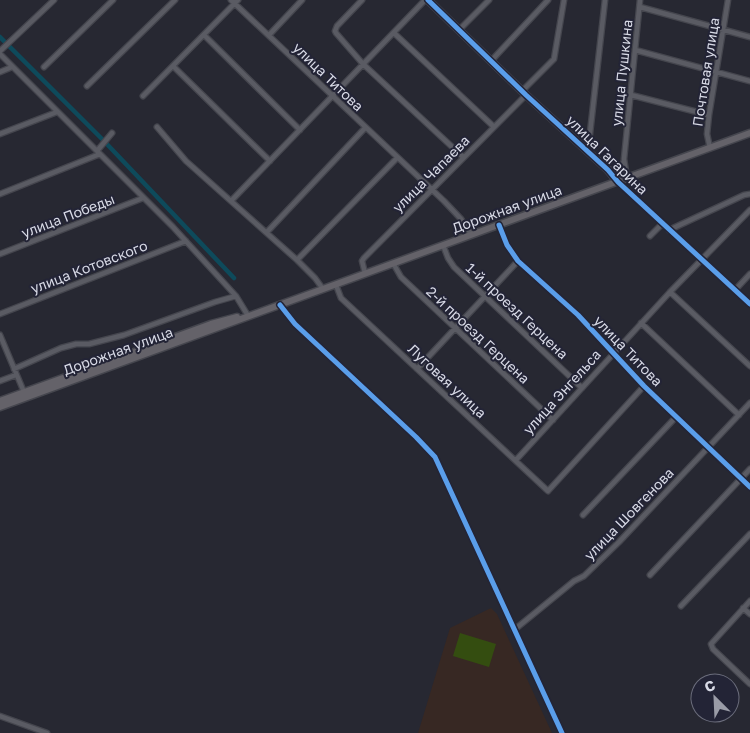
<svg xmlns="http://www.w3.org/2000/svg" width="750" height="733" font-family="'Golos Text',sans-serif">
  <rect width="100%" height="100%" fill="#272832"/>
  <path fill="#372823" d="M491,608l6,6 55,119h-134l32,-105z"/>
  <path fill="#344d10" d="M460,633l36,11 -7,23 -36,-11z"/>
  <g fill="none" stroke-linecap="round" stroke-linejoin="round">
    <path stroke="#0e4a5b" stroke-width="4.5" d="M0,37l104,104 130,137"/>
    <defs>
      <path id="street" d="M231,0l213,201 17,18 10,15
        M362,0l-25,26 -2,5 1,2 27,31 100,93
        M640,7l110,30
        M459,30l30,-30
        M394,33l99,93
        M204,35l96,95
        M269,35l33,-35
        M635,50l115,31
        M0,51l54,-51
        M0,54l173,173 63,69 11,18
        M491,61l57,-61
        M44,67l69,-67
        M174,67l96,94
        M0,72l12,-5
        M87,86l88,-86
        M522,91l32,-32 10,-59
        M631,95l78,20
        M143,96l95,-96
        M157,127l29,34 111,99 18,18 8,11
        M0,134l57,-22
        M585,148l4,-6 16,-142
        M710,148l-3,-14 2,-19 19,-115
        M97,151l15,-18
        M608,170c8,0 13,-1 16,-9
        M627,178l-3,-19 16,-159
        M618,182l132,122
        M0,194l100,-40
        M231,201l194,-201
        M499,225l8,20 11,16 60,54 66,71 106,101
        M669,230l75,-35 6,-1
        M267,232l98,-104
        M650,236l12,-12
        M443,245l5,13 6,9 128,121
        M0,254l143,-56
        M297,260l100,-102
        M393,263l8,14 152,143
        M365,273l-3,-12 2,-3 162,-163
        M336,285l5,13 207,193 96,-105
        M735,290l15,-16
        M670,292l80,74
        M280,305l15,19 121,113 19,20 127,276
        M0,314l186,-73
        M641,323l98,92
        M0,335l24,57
        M14,369l47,-21 15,-4h13l35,-9 91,-33 21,-6
        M417,369l101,-108
        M0,381l16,-6
        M516,460l154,-168 80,-82
        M583,515l93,-98
        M650,575l100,-106
        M750,601l-39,43 2,5 37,35
        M681,606l69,-72
        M743,608l7,6
        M514,630l60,-49 10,-5 35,-34 131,-139
        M0,716l47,17"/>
      <path id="secondary" d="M428,0l98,95 82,75 10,12
        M0,401l211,-77 26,-7
        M0,407l750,-274"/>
    </defs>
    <use href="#street" stroke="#45464e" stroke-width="7"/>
    <use href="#secondary" stroke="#45464e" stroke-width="9"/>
    <use href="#street" stroke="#5a5b63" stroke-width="4.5"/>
    <use href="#secondary" stroke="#646269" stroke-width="6"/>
    <defs>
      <path id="cycleway" d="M428,0l98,95 82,75 10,12 132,122
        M499,225l8,20 11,16 60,54 66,71 106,101
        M280,305l15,19 121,113 19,20 127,276"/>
    </defs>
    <use href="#cycleway" stroke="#232436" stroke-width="8"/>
    <use href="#cycleway" stroke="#5a9eea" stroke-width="5"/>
  </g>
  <g text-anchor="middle" stroke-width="4" stroke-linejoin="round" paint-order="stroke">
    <g font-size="14" fill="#d8dae6" stroke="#232436">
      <text transform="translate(706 72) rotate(-81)" y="5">Почтовая улица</text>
      <text transform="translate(622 73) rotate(-84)" y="5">улица Пушкина</text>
      <text transform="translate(328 77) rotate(44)" y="5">улица Титова</text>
      <text transform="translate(607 155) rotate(44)" y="5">улица Гагарина</text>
      <text transform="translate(431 174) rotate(-45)" y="5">улица Чапаева</text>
      <text transform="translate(507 209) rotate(-20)" y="5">Дорожная улица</text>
      <text transform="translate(68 216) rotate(-21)" y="5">улица Победы</text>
      <text transform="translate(89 267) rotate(-21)" y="5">улица Котовского</text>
      <text transform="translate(517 311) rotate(43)" y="5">1-й проезд Герцена</text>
      <text transform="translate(478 335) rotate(43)" y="5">2-й проезд Герцена</text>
      <text transform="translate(118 351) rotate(-20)" y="5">Дорожная улица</text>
      <text transform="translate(628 351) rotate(46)" y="5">улица Титова</text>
      <text transform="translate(447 381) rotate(43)" y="5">Луговая улица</text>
      <text transform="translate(562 392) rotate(-48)" y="5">улица Энгельса</text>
      <text transform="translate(629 514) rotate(-46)" y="5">улица Шовгенова</text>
    </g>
  </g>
  <g transform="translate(715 698) rotate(336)"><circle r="24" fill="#232436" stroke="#6b6d7c"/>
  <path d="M0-4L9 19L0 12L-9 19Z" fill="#9a9ca7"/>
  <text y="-8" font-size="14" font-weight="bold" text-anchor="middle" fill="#d8dae6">С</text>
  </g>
</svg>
